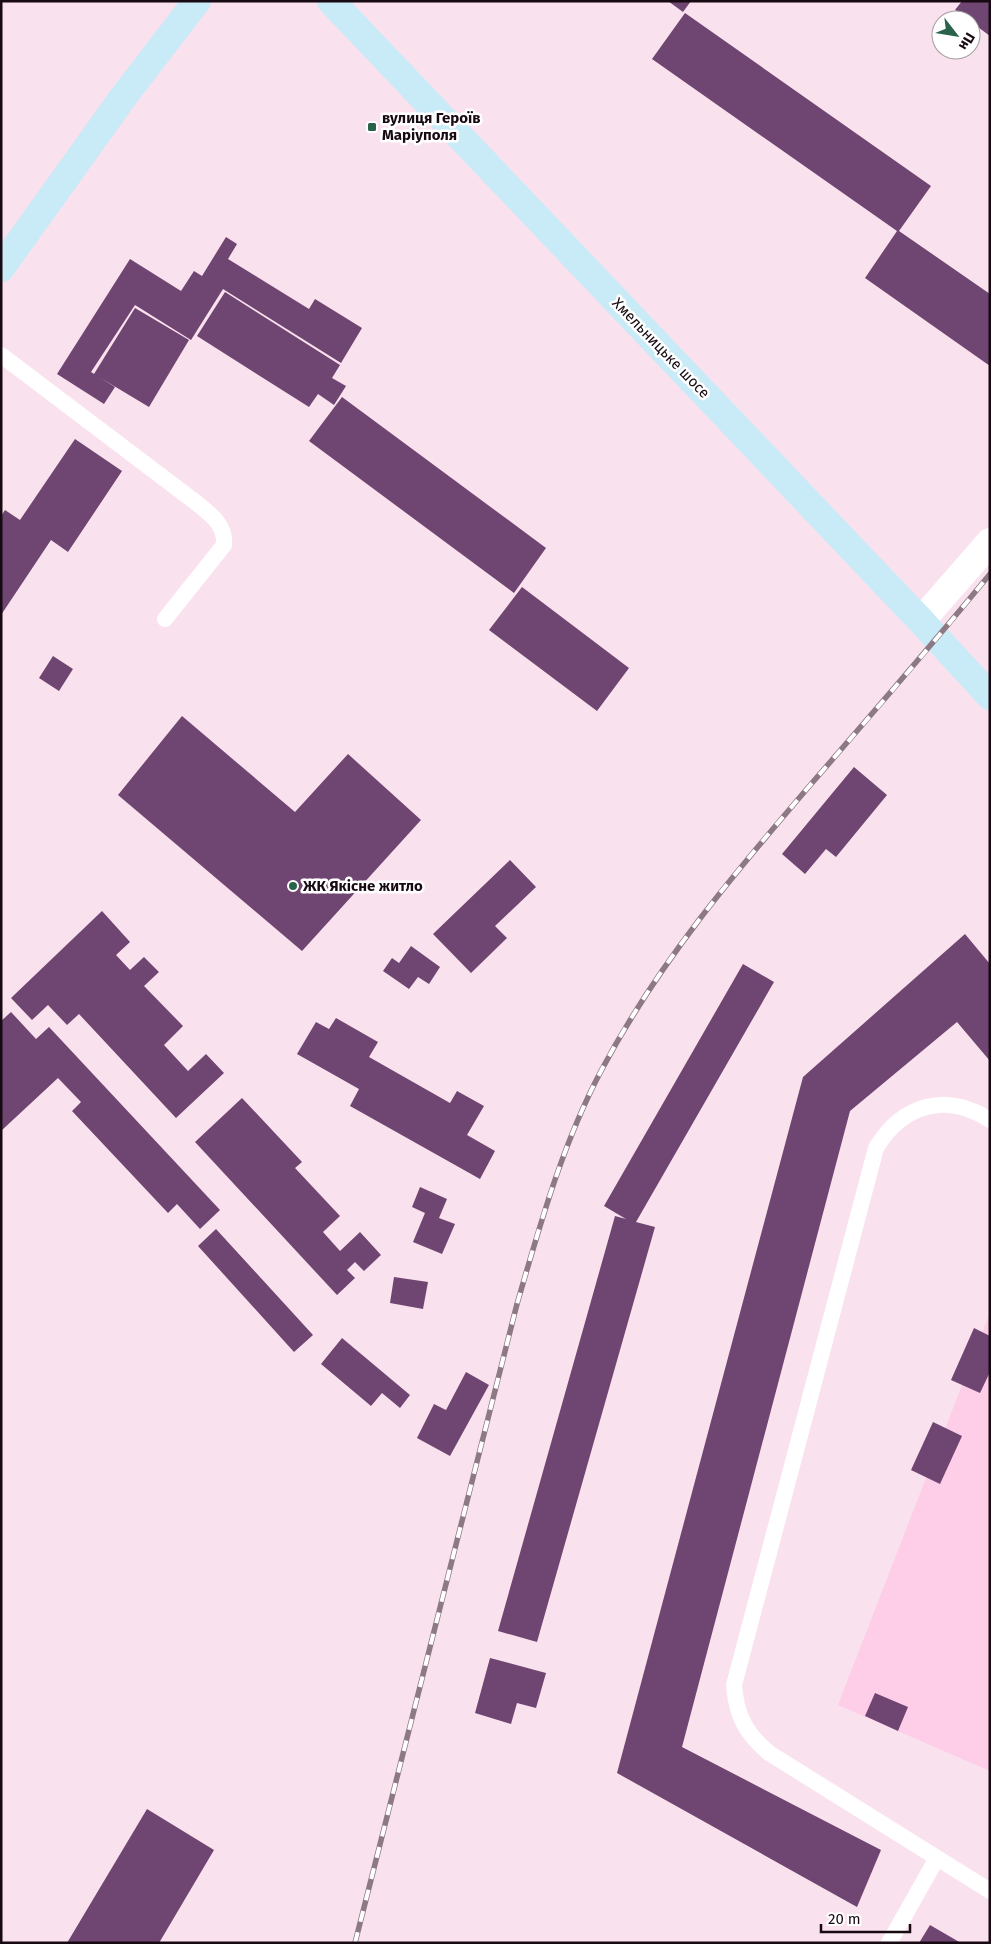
<svg xmlns="http://www.w3.org/2000/svg" width="991" height="1944" font-family="'Fira Sans',sans-serif">
  <rect width="100%" height="100%" fill="#fae1ee"/>
  <path fill="#fecde7" d="M990,1313v458l-152,-66z"/>
  <path fill="#6f4571" d="M668,1h23l-8,11z
    M962,1h28v35l-35,-26z
    M685,13l246,173 -32,45 91,63v72l-125,-88 32,-47 -245,-172z
    M226,237l11,7 -9,15 81,50 6,-10 47,29 -21,35 -118,-74 -32,51 -56,-35 -44,67 24,15 -11,17 -47,-30 73,-115 51,32 13,-20 8,5z
    M225,292l115,73 -8,13 14,8 -12,19 -16,-11 -9,13 -112,-71z
    M135,308l54,32 -40,67 -55,-33z
    M342,397l204,151 -32,45 -205,-152z
    M75,439l47,32 -54,81 -17,-12 -50,75v-99l4,-6 15,10z
    M522,587l107,81 -32,43 -108,-81z
    M53,656l20,13 -14,22 -20,-13z
    M182,716l113,96 53,-58 73,66 -119,131 -184,-156z
    M854,767l33,28 -51,62 -10,-8 -21,25 -23,-20z
    M510,860l26,27 -41,39 12,12 -36,35 -38,-39z
    M102,911l28,31 -14,13 14,15 14,-13 15,15 -15,14 39,40 -19,19 24,26 18,-17 18,19 -48,45 -97,-104 -12,11 -19,-20 -16,15 -21,-22z
    M965,934l25,30v97l-33,-39 -107,89 -168,636 199,103 -24,57 -240,-134 186,-696z
    M411,946l29,21 -11,17 -11,-7 -9,12 -26,-18 9,-13 7,5z
    M743,964l31,18 -138,240 19,5 -118,415 -39,-11 117,-415 11,3 -22,-13z
    M11,1012l25,27 13,-12 171,183 -20,19 -23,-25 -9,9 -96,-102 9,-9 -23,-24 -57,53v-110z
    M336,1018l42,24 -9,15 81,46 7,-12 27,15 -17,29 28,16 -15,28 -130,-73 9,-17 -62,-35 19,-32 13,7z
    M242,1098l60,64 -7,6 45,48 -17,16 17,19 20,-19 21,23 -17,16 -9,-9 -8,8 8,8 -18,17 -142,-153z
    M420,1187l27,12 -8,19 16,6 -13,30 -29,-12 12,-29 -13,-6z
    M216,1229l97,106 -19,17 -96,-106z
    M394,1277l34,5 -5,27 -33,-6z
    M974,1328l16,8v36l-10,21 -29,-13z
    M342,1338l68,57 -10,13 -18,-15 -11,13 -50,-42z
    M466,1372l23,13 -39,71 -33,-18 17,-34 12,6z
    M933,1422l29,14 -22,48 -29,-14z
    M490,1658l56,15 -10,35 -19,-5 -6,21 -36,-11z
    M875,1693l33,14 -10,24 -33,-15z
    M147,1809l67,41 -55,93h-92z
    M930,1925l31,18h-42z"/>
  <g fill="none" stroke-linecap="round" stroke-linejoin="round">
    <path stroke="#fff" stroke-width="16" d="M1,355l193,146c15,12 32,23 30,44l-59,74
      M990,1120c-44,-29 -88,-15 -114,28l-142,537c2,30 12,49 35,68l221,138
      M889,1943l48,-85"/>
    <path stroke="#fff" stroke-width="28" d="M921,621l69,-79"/>
    <path stroke="#c9ebf7" stroke-width="28" d="M331,1l590,620 69,75
      M1,268l123,-172 73,-95"/>
    <defs>
      <path id="rail" d="M355,1943l162,-639c23,-79 45,-159 84,-233 57,-108 132,-196 211,-288 60,-69 120,-138 178,-209"/>
    </defs>
    <use href="#rail" stroke="#8c7983" stroke-width="5.5"/>
    <use href="#rail" stroke="#fff" stroke-width="4" stroke-dasharray="11" stroke-linecap="butt"/>
  </g>
  <g fill="#29634c" stroke="#fff" stroke-width="2">
    <rect x="367" y="122" width="10" height="10" rx="2.5"/>
    <circle cx="293" cy="886" r="5"/>
  </g>
  <g text-anchor="middle" stroke-width="5" stroke-linejoin="round" paint-order="stroke">
    <g font-size="15" font-weight="bold" fill="#180a12" stroke="#fff" text-anchor="start">
      <text x="382" y="123">вулиця Героїв<tspan x="382" dy="17">Маріуполя</tspan></text>
      <text x="303" y="891">ЖК Якісне житло</text>
    </g>
    <g font-size="15" fill="#180a12" stroke="#fff">
      <text transform="translate(661 348) rotate(46)" y="5">Хмельницьке шосе</text>
    </g>
  </g>
  <rect width="991" height="1944" fill="none" stroke="#180a12" stroke-width="5"/>
  <g transform="translate(956 35) rotate(121)"><circle r="24" fill="#ffffff" stroke="#a39da0"/>
  <path d="M0-4L9 19L0 12L-9 19Z" fill="#29634c"/>
  <text y="-8" font-size="14" font-weight="bold" text-anchor="middle" fill="#180a12">Пн</text>
  </g>
  <path d="M821 1924v8h89v-8" fill="none" stroke="#180a12" stroke-width="2.5"/>
  <text x="828" y="1924" font-size="15" fill="#180a12" stroke="#ffffff" stroke-width="4" paint-order="stroke">20 m</text>
</svg>
